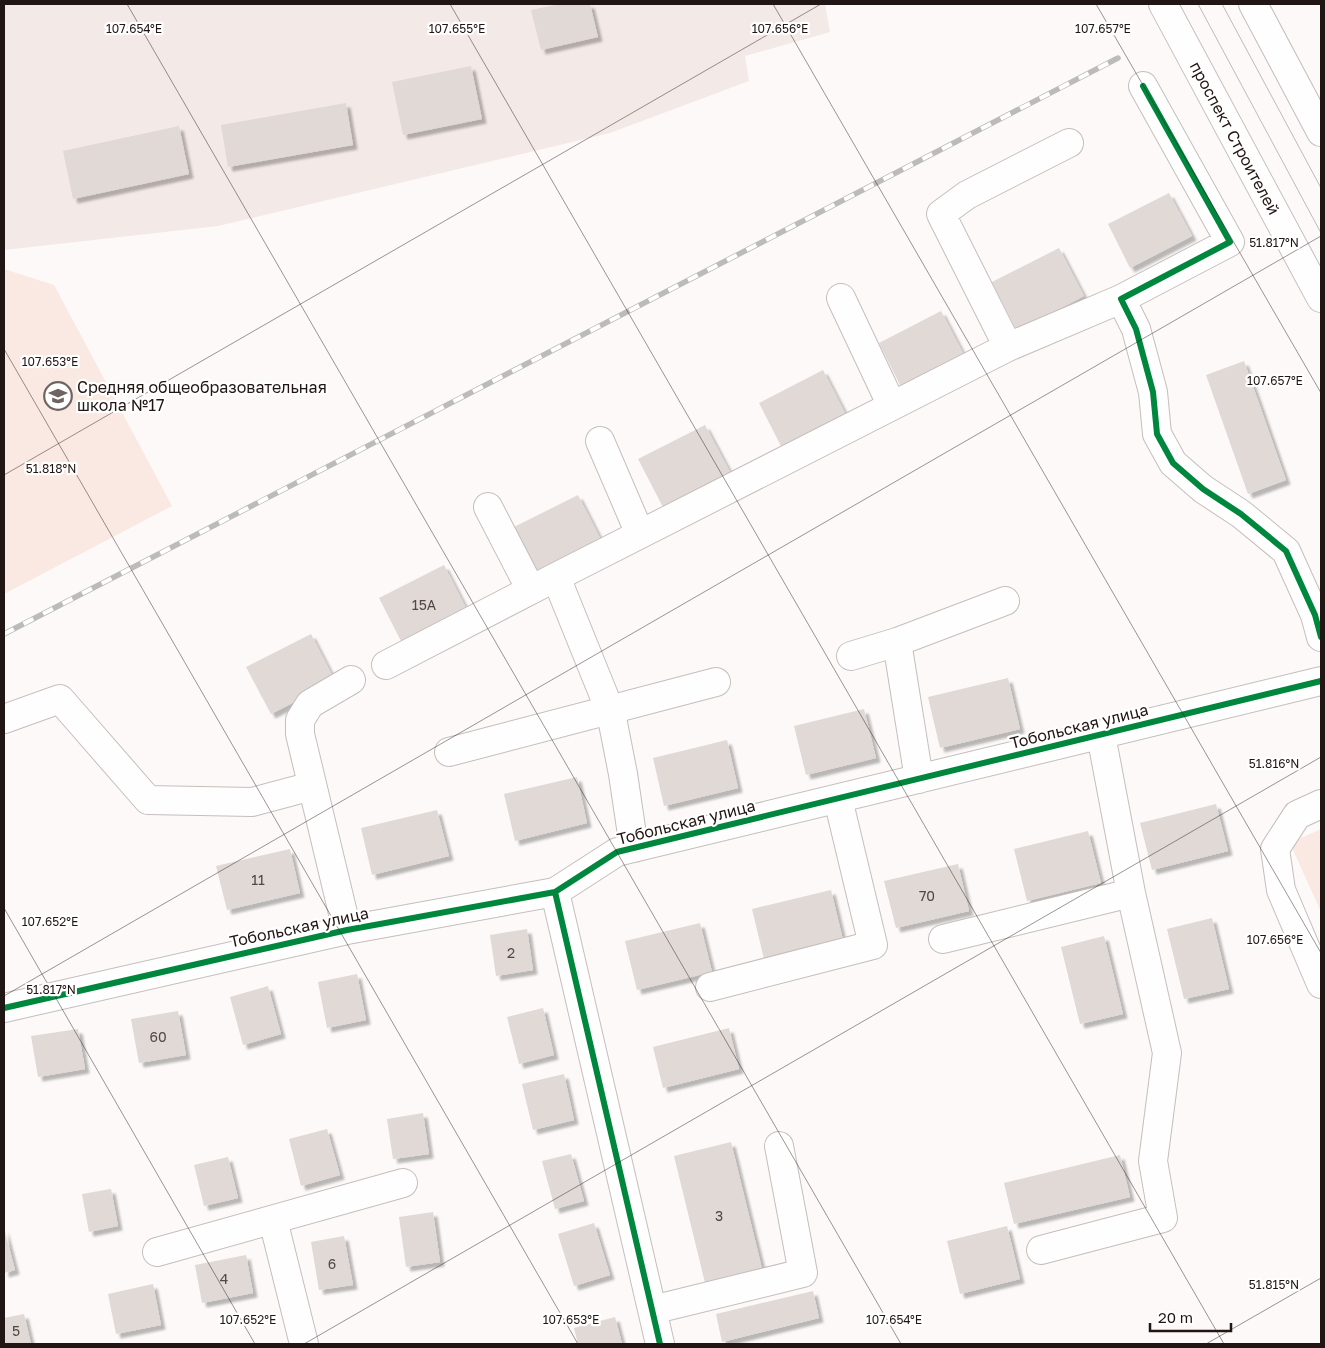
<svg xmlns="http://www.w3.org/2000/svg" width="1325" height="1348" font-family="'Golos Text',sans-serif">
  <defs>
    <filter id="shadow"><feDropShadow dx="4.5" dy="4.5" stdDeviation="1" flood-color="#0004"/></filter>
  </defs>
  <rect width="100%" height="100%" fill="#fcf9f8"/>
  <path fill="#f3e9e6" d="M4,4h821l5,28 -85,24 4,25 -139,52 -392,93 -214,24z"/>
  <path fill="#fae8e3" d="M4,269l50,16 118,221 -168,88z
    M1321,829v83l-31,-69z"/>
  <path fill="#e0d9d6" filter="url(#shadow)" d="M560,4h30l8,33 -57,13 -10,-40z
    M471,66l11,53 -79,16 -11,-53z
    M346,103l7,42 -125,22 -7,-42z
    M179,126l10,48 -116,25 -10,-48z
    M1169,193l23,43 -62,32 -22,-44z
    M1059,248l25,48 -67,35 -25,-49z
    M941,311l24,46 -63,32 -23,-46z
    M1244,361l42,119 -38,14 -42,-119z
    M823,370l23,45 -64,33 -23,-45z
    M705,425l26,49 -67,35 -26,-50z
    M578,495l25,49 -63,32 -26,-49z
    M444,565l24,47 -65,33 -24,-47z
    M311,634l24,47 -64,33 -25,-47z
    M1008,678l12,51 -80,19 -12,-51z
    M864,709l12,49 -70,17 -12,-49z
    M727,740l11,48 -74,18 -11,-48z
    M577,777l10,46 -72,18 -11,-47z
    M1216,804l12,47 -76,19 -12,-47z
    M437,810l12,46 -77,19 -11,-47z
    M1088,831l13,52 -74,18 -13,-52z
    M290,849l10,44 -73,17 -11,-44z
    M958,864l11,47 -73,17 -12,-47z
    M831,890l12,50 -79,19 -12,-50z
    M1212,918l17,71 -45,10 -17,-70z
    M700,923l12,49 -75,18 -12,-49z
    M527,929l6,41 -37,6 -6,-41z
    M1104,936l19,78 -43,10 -19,-77z
    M357,974l9,46 -39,8 -9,-46z
    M268,986l13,48 -38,11 -13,-48z
    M543,1008l11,47 -35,9 -12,-47z
    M178,1011l8,44 -47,8 -8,-44z
    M729,1028l10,41 -76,19 -10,-41z
    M78,1029l7,40 -47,8 -7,-41z
    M564,1074l10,46 -41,10 -11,-46z
    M423,1113l6,41 -36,5 -6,-40z
    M327,1129l13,46 -39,11 -12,-47z
    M731,1142l33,135 -57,14 -33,-135z
    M571,1154l13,47 -29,8 -13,-48z
    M1120,1155l10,42 -116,27 -10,-41z
    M228,1157l10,41 -34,8 -10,-41z
    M111,1189l7,37 -29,6 -7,-38z
    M433,1212l7,50 -34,5 -7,-50z
    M594,1223l16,52 -36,11 -16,-52z
    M1007,1226l13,53 -60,15 -13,-53z
    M4,1228l11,42 -11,3z
    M344,1236l9,49 -34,5 -8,-48z
    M246,1255l7,38 -51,10 -7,-38z
    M153,1284l8,41 -45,9 -8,-40z
    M813,1291l6,27 -97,24 -6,-28z
    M24,1314l7,30h-27v-26z
    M615,1317l7,27h-44l-4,-16z"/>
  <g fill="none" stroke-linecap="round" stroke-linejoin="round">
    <defs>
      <path id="minor" d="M1143,86l87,156 -109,57 15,30 17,63 4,42 16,29 30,26 38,25 45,37 29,64 6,22
        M841,298l51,108
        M1008,347l-67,-133 26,-19 102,-52
        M600,441l40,93
        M488,507l43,83
        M556,577l55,136 12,61 11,74
        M897,642l22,137
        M851,656l46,-14 108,-41
        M386,665l170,-88 452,-230 113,-48
        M4,719l56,-20 88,101 104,2 60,-16
        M449,752l267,-70
        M1321,804l-24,11 -22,34 6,41 40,94
        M555,892l105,452
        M347,930l-47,-196v-14l10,-16 41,-24
        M943,939l188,-46 -30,-158
        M710,987l163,-42 -35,-146
        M4,1008l343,-78 208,-38 62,-40 704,-171
        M273,1220l31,124
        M1041,1250l122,-32 -10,-57 14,-108 -36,-160
        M157,1252l246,-69
        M652,1310l151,-37 -24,-127"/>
      <g id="major">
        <path id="s1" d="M1163,4l158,294"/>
        <path d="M1253,4l68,128"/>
      </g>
    </defs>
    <use href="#minor" stroke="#c5bebc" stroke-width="30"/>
    <use href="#major" stroke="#c5bebc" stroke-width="30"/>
    <use href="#minor" stroke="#fffefe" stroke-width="28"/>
    <use href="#major" stroke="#fffefe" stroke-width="28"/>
    <path stroke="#bcbbbb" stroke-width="1" d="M1198,4l123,229
      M1222,4l99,184"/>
    <defs>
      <path id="rail" d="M4,634l1114,-576"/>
    </defs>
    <use href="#rail" stroke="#bcbbbb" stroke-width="5.5"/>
    <use href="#rail" stroke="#fff" stroke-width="4" stroke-dasharray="11" stroke-linecap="butt"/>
    <defs>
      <path id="cycleway" d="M1143,86l87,156 -109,57 15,30 17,63 4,42 16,29 30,26 38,25 45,37 29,64 6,22
        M555,892l105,452
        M4,1008l343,-78 208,-38 62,-40 704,-171"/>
    </defs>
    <use href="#cycleway" stroke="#fff" stroke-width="9"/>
    <use href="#cycleway" stroke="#00873e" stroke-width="6"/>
  </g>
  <path fill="none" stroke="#211613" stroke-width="1" stroke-opacity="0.45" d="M127,4l774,1340M450,4l774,1340M773,4l548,949M1096,4l225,389M4,349l574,995M4,475l817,-471M4,908l251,436M4,996l1317,-760M304,1344l1017,-587M1206,1344l115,-66"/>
  <defs>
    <symbol id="school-ring" viewBox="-11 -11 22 22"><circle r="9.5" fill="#fff" stroke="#6e6563" stroke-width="1.5"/><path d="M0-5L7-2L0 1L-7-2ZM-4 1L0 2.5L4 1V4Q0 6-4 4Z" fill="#6e6563"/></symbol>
  </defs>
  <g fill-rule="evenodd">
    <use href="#school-ring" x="42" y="380" width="32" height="32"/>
  </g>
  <g text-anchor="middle" stroke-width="4.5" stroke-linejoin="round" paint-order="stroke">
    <g font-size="14" fill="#514744">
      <text x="424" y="610">15А</text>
      <text x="258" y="885">11</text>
      <text x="927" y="901">70</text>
      <text x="511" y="958">2</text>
      <text x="158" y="1042">60</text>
      <text x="719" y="1221">3</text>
      <text x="332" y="1269">6</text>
      <text x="224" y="1284">4</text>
      <text x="16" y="1336">5</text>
    </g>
    <g font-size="16" fill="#211613" stroke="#fff">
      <text dy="6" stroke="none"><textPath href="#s1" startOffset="152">проспект Строителей</textPath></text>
      <text transform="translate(1079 726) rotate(-14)" y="6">Тобольская улица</text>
      <text transform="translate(686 822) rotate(-14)" y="6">Тобольская улица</text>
      <text transform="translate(299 927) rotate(-12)" y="6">Тобольская улица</text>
    </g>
    <g font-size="16" fill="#211613" stroke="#fff" text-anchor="start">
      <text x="77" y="393">Средняя общеобразовательная<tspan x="77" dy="18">школа №17</tspan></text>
    </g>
  </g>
  <g font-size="12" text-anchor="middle" fill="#211613" stroke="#fff" stroke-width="4.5" stroke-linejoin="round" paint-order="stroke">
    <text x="134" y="33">107.654°E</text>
    <text x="780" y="33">107.656°E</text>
    <text x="457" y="33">107.655°E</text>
    <text x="1103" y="33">107.657°E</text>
    <text x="1274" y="247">51.817°N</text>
    <text x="50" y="366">107.653°E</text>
    <text x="1275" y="385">107.657°E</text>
    <text x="51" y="473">51.818°N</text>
    <text x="1274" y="768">51.816°N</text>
    <text x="50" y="926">107.652°E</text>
    <text x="1275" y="944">107.656°E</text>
    <text x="51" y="994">51.817°N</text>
    <text x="1274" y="1289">51.815°N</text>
    <text x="248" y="1324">107.652°E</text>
    <text x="571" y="1324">107.653°E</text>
    <text x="894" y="1324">107.654°E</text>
  </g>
  <rect width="1325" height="1348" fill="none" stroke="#211613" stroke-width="10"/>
  <path d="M1150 1323v8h81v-8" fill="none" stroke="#211613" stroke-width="2.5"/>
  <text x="1158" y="1323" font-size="15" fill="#211613" stroke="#ffffff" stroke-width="4" paint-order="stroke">20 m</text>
</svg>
